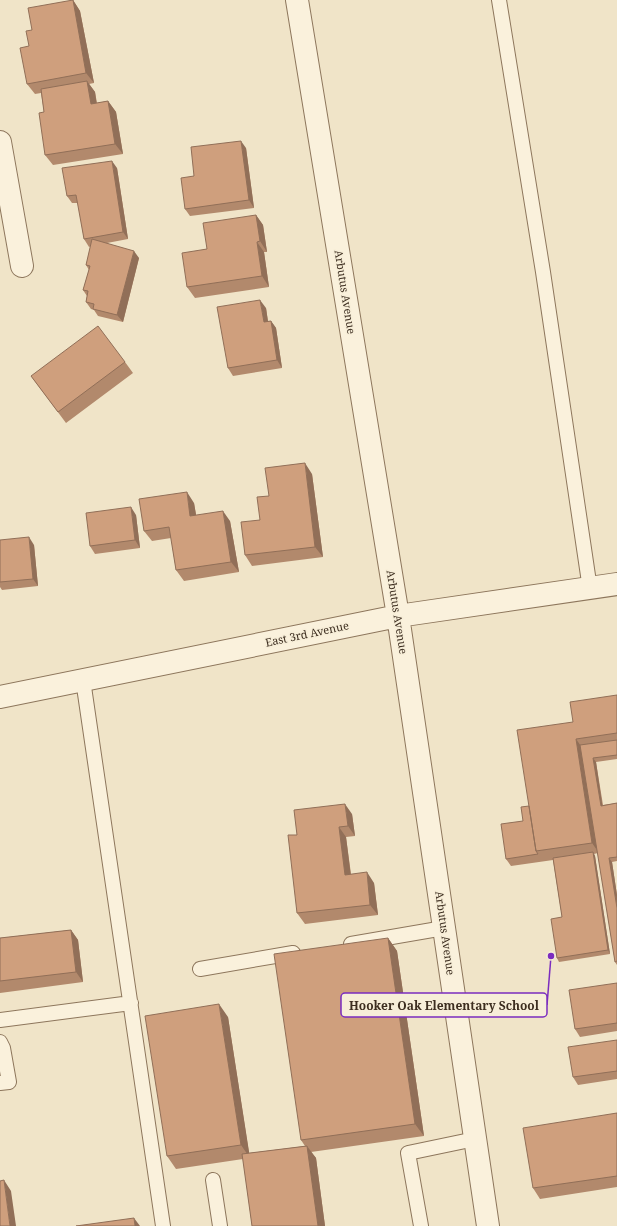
<svg xmlns="http://www.w3.org/2000/svg" width="617" height="1226" font-family="'Noto Serif',serif">
  <rect width="100%" height="100%" fill="#f0e4c8"/>
  <g fill="none" stroke-linecap="round" stroke-linejoin="round">
    <defs>
      <path id="service" d="M499,0l44,272 47,317
        M83,680l80,546
        M351,944l93,-16
        M200,969l93,-16
        M0,1020l131,-17
        M0,1042l3,6 6,34 -9,1
        M213,1180l7,46
        M421,1226l-13,-73 67,-14"/>
      <path id="minor" d="M297,0l101,616 90,610
        M0,142l22,124
        M0,697l398,-81 219,-32"/>
    </defs>
    <use href="#service" stroke="#8d765c" stroke-width="16"/>
    <use href="#minor" stroke="#8d765c" stroke-width="24"/>
    <use href="#service" stroke="#faf1dc" stroke-width="14"/>
    <use href="#minor" stroke="#faf1dc" stroke-width="22"/>
  </g>
  <path fill="#b2896c" d="M73,0l7,11 14,72 -5,1 6,8 2,11 11,-2 8,11 7,42 -70,11 -8,-10 -1,-43 -3,-19 -6,1 -8,-10 2,-38 3,-16z
    M246,148l8,60 -64,8 -5,-7 9,-33z
    M117,168l11,71 -21,4 32,15 -16,64 -25,-6 -4,-6 -3,-1 -5,-7 1,-6 -4,-6 6,-20 -3,-5 5,-19 -2,1 -5,-8 -6,-36h-6l-5,-7z
    M256,215l7,10 4,27h-3l5,35 -74,11 -8,-11 20,-38z
    M266,308l2,13h3l5,7 6,40 -49,8 -5,-8z
    M125,362l8,11 -67,50 -35,-47z
    M312,474l11,83 -71,9 -7,-11 15,-35 9,-24z
    M194,503l2,12 34,6 9,51 -55,9 -8,-11 -5,-32 -19,3 -8,-10z
    M136,515l4,33 -45,6 -5,-8z
    M34,545l4,41 -36,4 -2,-3v-5z
    M617,695v64l-21,3 7,43 14,-2v-5v63l-5,1 5,33v70l-2,-3 -17,-109 -4,1 1,2 15,98 -51,8 -2,-4 5,-41 -9,-57 -42,6 -5,-7 17,-38 6,-15 44,-84z
    M352,814l3,22 -9,1 5,37 23,9 4,32 -73,9 -8,-11v-78z
    M71,930l7,10 5,42 -83,11v-55z
    M388,938l9,13 27,185 -113,16 5,6 9,68h-73l-9,-67 -67,10 -9,-13 61,-139 21,136 56,-7 -4,-6z
    M617,984v47l-37,6 -5,-8z
    M617,1040v39l-39,6 -5,-8z
    M617,1113v74l-77,12 -7,-11z"/>
  <path fill="#916f58" d="M73,0l7,11 14,72 -8,-10z
    M87,81l8,11 3,22 -7,-10z
    M108,101l8,11 7,42 -8,-10z
    M241,141l5,7 8,60 -5,-8z
    M112,161l5,7 11,71 -5,-7z
    M256,215l7,10 4,27 -7,-11z
    M257,242l7,10 5,35 -7,-11z
    M134,251l5,7 -16,64 -6,-7z
    M260,300l6,8 3,21 -5,-7z
    M271,321l5,7 6,40 -5,-8z
    M305,463l7,11 11,83 -8,-10z
    M187,492l7,11 4,23 -8,-10z
    M131,507l5,8 4,33 -5,-8z
    M223,511l7,10 9,51 -8,-10z
    M29,537l5,8 4,41 -5,-7z
    M576,739l7,10 16,104 -7,-10z
    M593,758l3,4 7,48 -2,-4z
    M345,804l7,10 3,22 -7,-10z
    M339,827l7,10 6,48 -7,-10z
    M593,852l2,4 15,98 -2,-4z
    M609,858l3,4 5,33v13z
    M367,872l7,11 4,32 -8,-10z
    M71,930l7,10 5,42 -7,-10z
    M388,938l9,13 27,185 -9,-12z
    M219,1004l9,13 22,141 -9,-13z
    M307,1146l9,12 9,68h-7z
    M4,1180l7,11 5,35h-6z
    M134,1218l6,8h-5z"/>
  <path fill="#cf9f7d" stroke="#916f58" d="M73,0l13,73 -59,11 -7,-36 9,-2 -3,-15 6,-1 -4,-22z
    M87,81l4,23 17,-3 7,43 -70,11 -6,-42 5,-1 -3,-23z
    M241,141l8,59 -64,9 -4,-31 13,-2 -3,-29z
    M112,161l11,71 -39,7 -8,-44 -9,1 -5,-28z
    M256,215l4,26 -3,1 5,34 -75,11 -5,-34 25,-4 -4,-26z
    M92,239l42,12 -17,64 -24,-6 1,-5 -8,-2 2,-11 -5,-1 7,-24 -4,-1z
    M260,300l4,22 7,-1 6,39 -49,8 -11,-61z
    M98,326l27,36 -67,50 -27,-36z
    M305,463l10,84 -70,8 -4,-33 19,-2 -3,-23 12,-1 -4,-28z
    M187,492l3,24 33,-5 8,51 -55,8 -7,-43 -25,4 -5,-32z
    M131,507l4,33 -45,6 -4,-33z
    M29,537l4,42 -33,3v-42z
    M617,695v38l-41,6 16,104 -56,8 -19,-121 56,-8 -3,-20z
    M617,740v15l-24,3 8,48 16,-3v54l-8,1 8,50v53l-2,1 -35,-217z
    M345,804l3,22 -9,1 6,48 22,-3 3,33 -73,8 -9,-78h9l-3,-25z
    M529,806l7,45 2,3 -32,5 -5,-35 22,-3 -2,-14z
    M593,852l15,98 -51,8 -6,-39 11,-2 -9,-59z
    M71,930l5,42 -76,9v-43z
    M388,938l27,186 -114,16 -27,-186z
    M617,983v40l-42,6 -6,-39z
    M219,1004l22,141 -74,11 -22,-140z
    M617,1040v31l-44,6 -5,-30z
    M617,1113v63l-84,12 -10,-60z
    M307,1146l11,80h-66l-10,-72z
    M4,1180l6,46h-10v-45z
    M134,1218l1,8h-59z"/>
  <g text-anchor="middle" stroke-width="3" stroke-linejoin="round" paint-order="stroke">
    <g font-size="11" fill="#3d2e20" stroke="#f7eed8">
      <text transform="translate(345 292) rotate(81)" y="4">Arbutus Avenue</text>
      <text transform="translate(397 612) rotate(81)" y="4">Arbutus Avenue</text>
      <text transform="translate(307 634) rotate(-12)" y="4">East 3rd Avenue</text>
      <text transform="translate(445 933) rotate(82)" y="4">Arbutus Avenue</text>
    </g>
  </g>
  <path fill="none" stroke="#7b2cbf" stroke-width="1.5" d="M551 956L547 1005"/>
  <circle fill="#7b2cbf" stroke="#f7eed8" stroke-width="1.5" cx="551" cy="956" r="4"/>
  <rect fill="#f7eed8" stroke="#7b2cbf" stroke-width="1.5" x="341" y="993" width="206" height="24" rx="4"/>
  <g font-size="12" text-anchor="middle" font-weight="bold" fill="#3d2e20">
    <text x="444" y="1010">Hooker Oak Elementary School</text>
  </g>
</svg>
